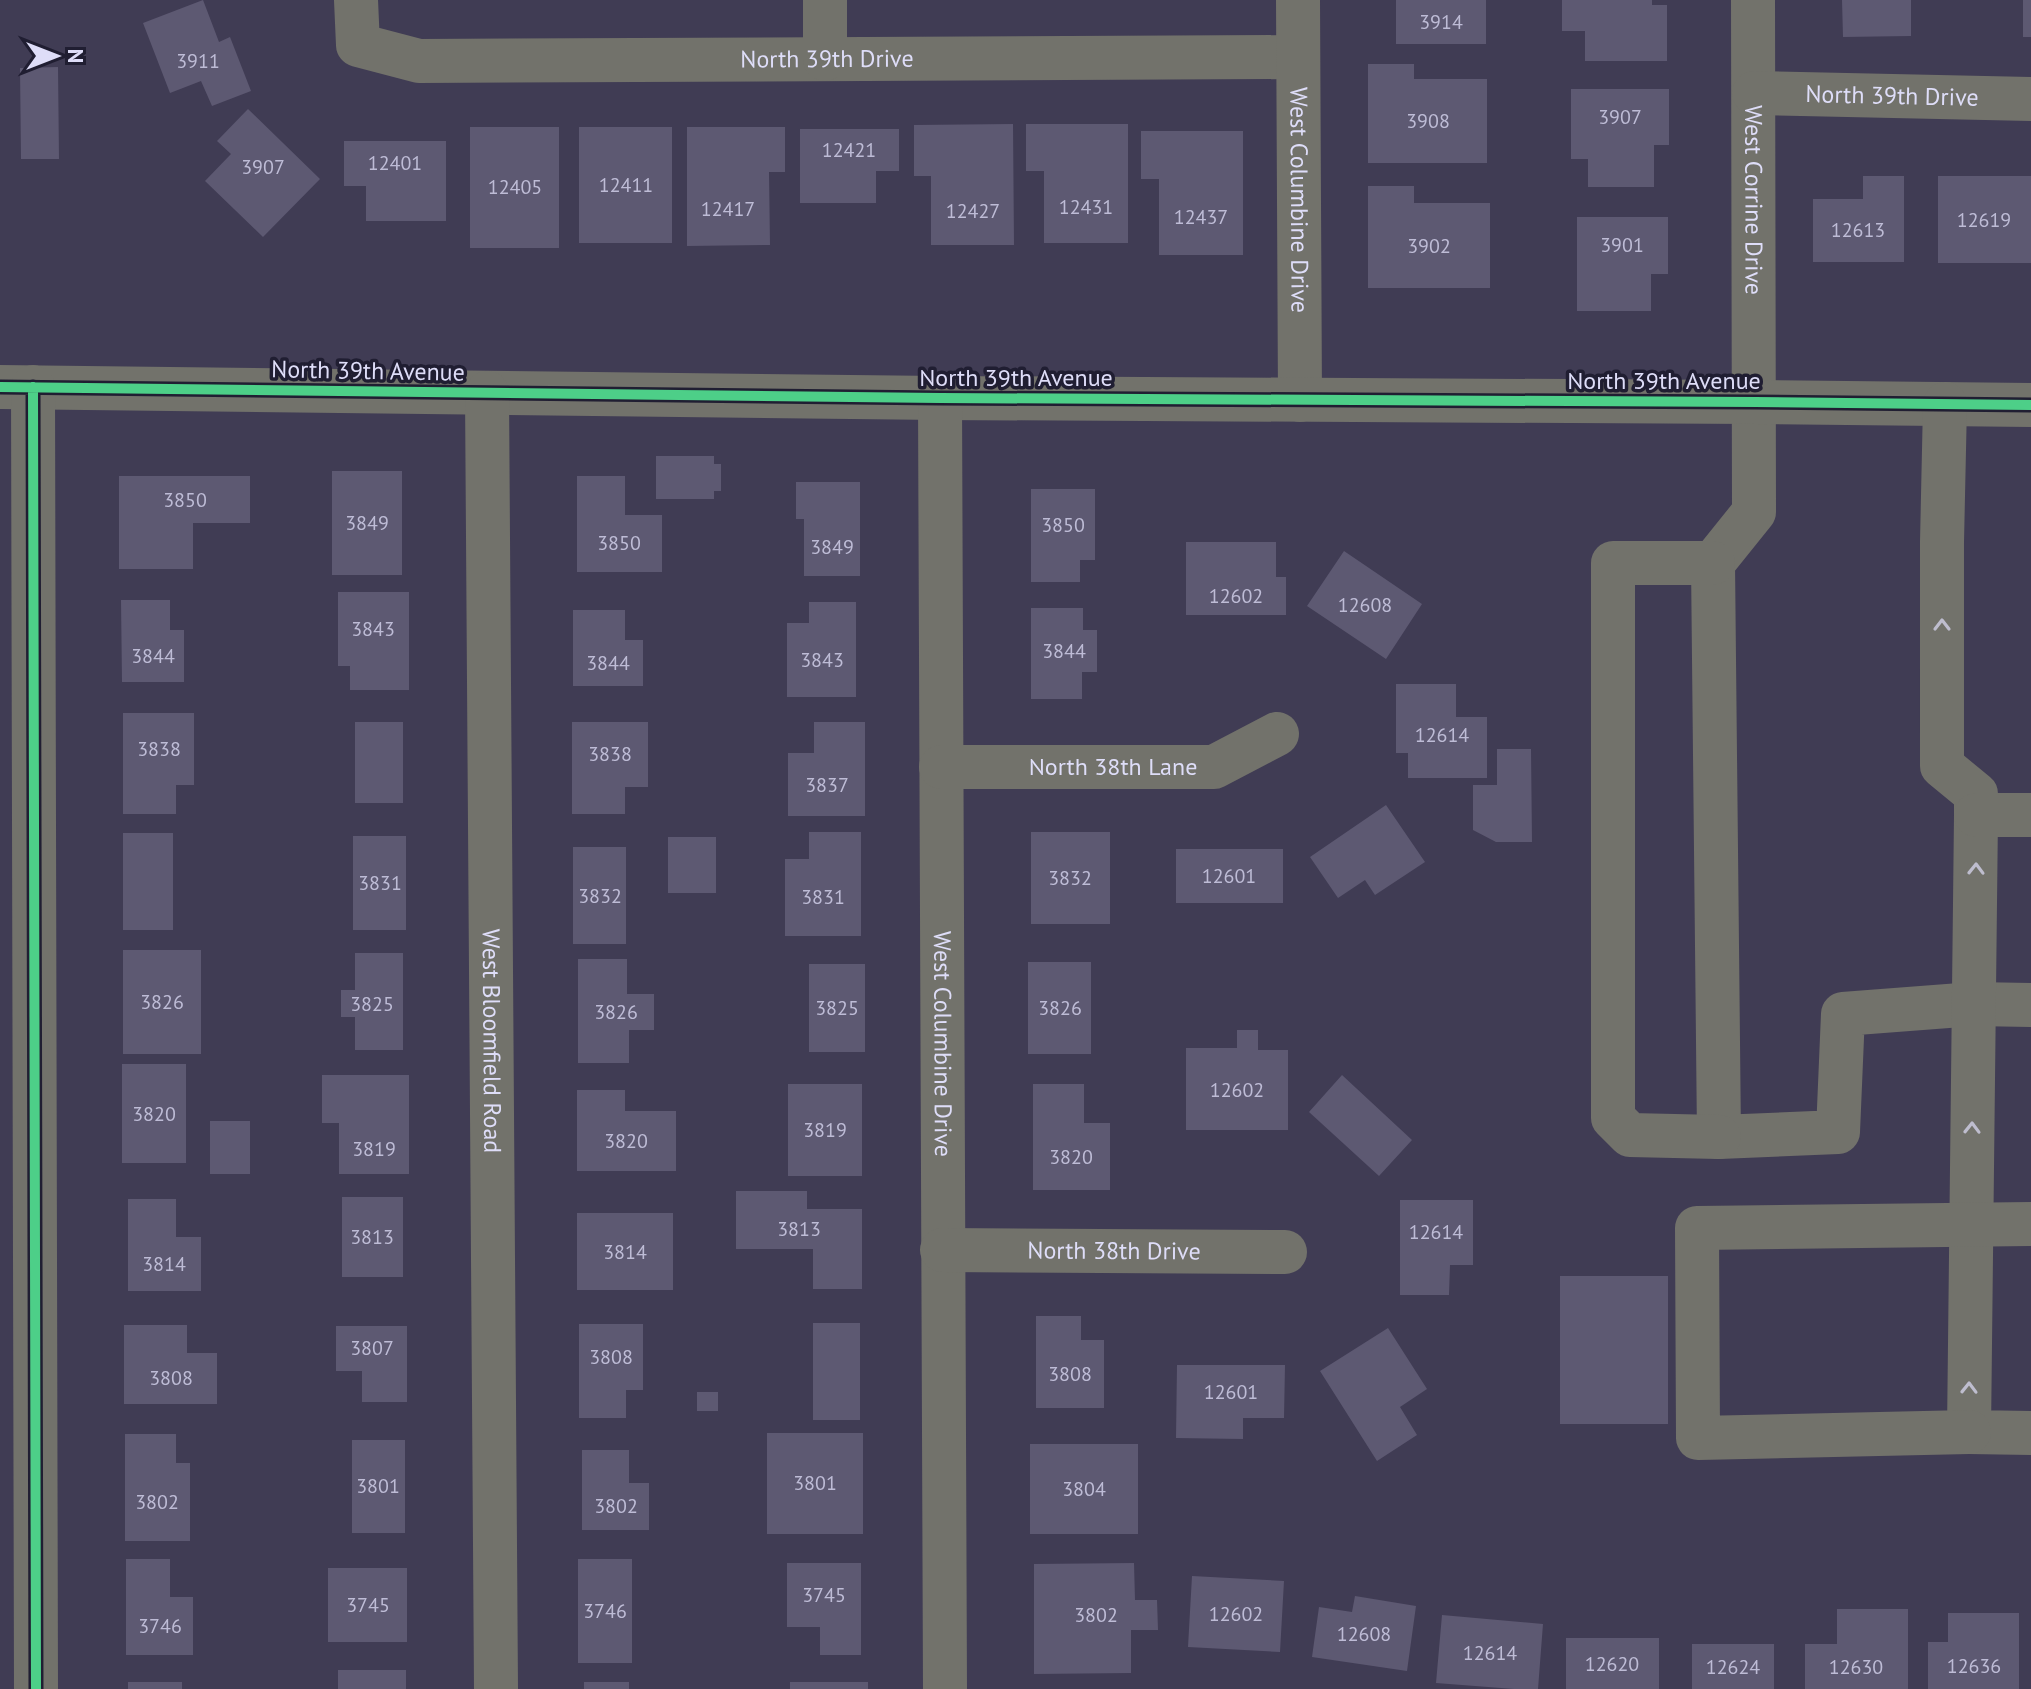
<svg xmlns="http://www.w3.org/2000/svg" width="2031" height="1689" font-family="'PT Sans',sans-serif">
  <rect width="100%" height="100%" fill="#403c54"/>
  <path fill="#5d5972" d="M203,0l16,42 11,-5 21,54 -39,15 -11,-25 -31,12 -27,-70z
    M1396,0h90v44h-90z
    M1562,0h90v5h15v56h-82v-30h-23z
    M1842,0h69v36l-68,1z
    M2023,0h8v37h-8z
    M1368,64h46v15h73v84h-119z
    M58,67l1,92h-38l-1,-91z
    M1571,89h98v56h-15v42h-66v-28h-17z
    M248,109l72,70 -57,58 -58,-56 26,-27 -14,-13z
    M1013,124l1,121h-83v-69h-17v-51z
    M1026,124h102v119h-84v-72h-18z
    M470,127h89v121h-89z
    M579,127h93v116h-93z
    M687,127h98v45h-16l1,73 -83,1z
    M800,129h99v42h-23v32h-76z
    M1141,131h102v124h-84v-76h-18z
    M344,141h102v80h-80v-35h-22z
    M1863,176h41v86h-91v-63h50z
    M1938,176h93v87h-93z
    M1368,186h46v17h76v85h-122z
    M1577,217h91v57h-17v37h-74z
    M656,456h58v8h7v27h-7v8h-58z
    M332,471h70v104h-70z
    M119,476h131v47h-57v46h-74z
    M577,476h48v39h37v57h-85z
    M796,482h64v94h-56v-57h-8z
    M1031,489h64v71h-15v22h-49z
    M1186,542h90v35h10v38h-100z
    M1344,551l78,53 -36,55 -79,-53z
    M338,592h71v98h-59v-24h-12z
    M121,600h49v30h14v52h-62z
    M809,602h47v95h-69v-74h22z
    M1031,608h52v22h14v42h-15v27h-51z
    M573,610h52v30h18v46h-70z
    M1396,684h60v33h31v61h-79v-25h-12z
    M123,713h71v72h-18v29h-53z
    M355,722h48v81h-48z
    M572,722h76v65h-23v27h-53z
    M814,722h51v94h-77v-63h26z
    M1497,749h34l1,93h-36l-23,-12v-45h24z
    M1386,805l39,57 -50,33 -10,-15 -27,18 -28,-41z
    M809,832h52v104h-76v-77h24z
    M1031,832h79v92h-79z
    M123,833h50v97h-50z
    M353,836h53v94h-53z
    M668,837h48v56h-48z
    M573,847h53v97h-53z
    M1176,849h107v54h-107z
    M123,950h78v104h-78z
    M355,953h48v97h-48v-33h-14v-27h14z
    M578,959h49v35h27v36h-25v33h-51z
    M1028,962h63v92h-63z
    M809,964h56v88h-56z
    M1237,1030h21v20h30v80h-102v-82h51z
    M122,1064h64v99h-64z
    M322,1075h87v99h-70v-51h-17z
    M1342,1075l70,65 -33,36 -70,-64z
    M788,1084h74v92h-74z
    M1033,1084h51v39h26v67h-77z
    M577,1090h48v21h51v60h-99z
    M210,1121h40v53h-40z
    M736,1191h71v18h55v80h-49v-40h-77z
    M342,1197h61v80h-61z
    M128,1199h48v38h25v54h-73z
    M1400,1200h73v65h-23l-1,30h-49z
    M577,1213h96v77h-96z
    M1560,1276h108v148h-108z
    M1036,1316h45v24h23v68h-68z
    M813,1323h47v97h-47z
    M579,1324h64v66h-17v28h-47z
    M124,1325h63v28h30v51h-93z
    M336,1326h71v76h-45v-31h-26z
    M1388,1328l39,61 -27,18 17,28 -40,26 -57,-90z
    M1177,1365h108l-1,53h-41v21l-67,-1z
    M697,1392h21v19h-21z
    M767,1433h96v101h-96z
    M125,1434h51v29h14v78h-65z
    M352,1440h53v93h-53z
    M1030,1444h108v90h-108z
    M582,1450h47v33h20v47h-67z
    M126,1559h44v38h23v58h-67z
    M578,1559h54v104h-54z
    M787,1563h74v92h-41v-28h-33z
    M1134,1563l1,37h22l1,30h-27v43l-97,1v-110z
    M328,1568h79v74h-79z
    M1192,1576l92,5 -4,71 -92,-5z
    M1355,1596l61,10 -9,65 -95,-14 7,-50 33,5z
    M1837,1609h71v80h-103v-45h32z
    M1948,1613h71v76h-91v-47h20z
    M1442,1615l101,9 -5,65h-24l-78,-6z
    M1566,1638h93v51h-93z
    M1692,1644h82v45h-82z
    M338,1670h68v19h-68z
    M128,1682h54v7h-54z
    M584,1682h45v7h-45z
    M790,1682h78v7h-78z"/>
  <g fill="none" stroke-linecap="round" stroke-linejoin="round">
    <g stroke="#72726b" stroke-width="44">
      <path id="s1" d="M356,0l2,45 61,16 879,-4"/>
      <path d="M825,0v59"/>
      <path id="s2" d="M1298,0l2,400"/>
      <path id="s3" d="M1753,0l1,512 -41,51 6,574 119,-5 5,-118 131,-10 57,1"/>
      <path id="s4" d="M1754,93l277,6"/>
      <path d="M0,387l940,11 815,4 276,3"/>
      <path d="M33,387l3,1302"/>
      <path id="s5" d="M487,393l9,1296"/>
      <path id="s6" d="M940,398l5,1291"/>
      <path d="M1945,404l-3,138v224l34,28v21l-7,617 62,1"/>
      <path d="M1713,563h-100v555l17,17 89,2"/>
      <path id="s7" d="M941,767h273l63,-33"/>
      <path d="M1976,815h55"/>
      <path id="s8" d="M942,1250l343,2"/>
      <path d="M1969,1432l-271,6 -1,-210 334,-4"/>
    </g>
    <defs>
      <path id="cycleway" d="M0,387l940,11 815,4 276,3
        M33,387l3,1302"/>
    </defs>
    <use href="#cycleway" stroke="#201e32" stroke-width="15"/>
    <use href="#cycleway" stroke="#4dcf88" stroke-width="10"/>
  </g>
  <defs><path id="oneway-chevron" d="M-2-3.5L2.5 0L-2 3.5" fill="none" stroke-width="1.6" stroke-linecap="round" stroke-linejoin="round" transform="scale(2)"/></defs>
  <g stroke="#bebdce">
    <use href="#oneway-chevron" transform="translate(1942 625) rotate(-90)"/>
    <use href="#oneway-chevron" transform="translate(1976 869) rotate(-89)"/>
    <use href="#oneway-chevron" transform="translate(1972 1128) rotate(-89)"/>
    <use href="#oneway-chevron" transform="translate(1969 1388) rotate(-89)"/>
  </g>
  <g text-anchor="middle" stroke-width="7" stroke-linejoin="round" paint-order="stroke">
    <g font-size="20" fill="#bebcd6">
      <text x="1441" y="29">3914</text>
      <text x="198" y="68">3911</text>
      <text x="1620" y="124">3907</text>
      <text x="1428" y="128">3908</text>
      <text x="849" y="157">12421</text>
      <text x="395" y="170">12401</text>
      <text x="263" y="174">3907</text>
      <text x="626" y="192">12411</text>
      <text x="515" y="194">12405</text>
      <text x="1086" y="214">12431</text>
      <text x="728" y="216">12417</text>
      <text x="973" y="218">12427</text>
      <text x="1201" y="224">12437</text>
      <text x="1984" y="227">12619</text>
      <text x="1858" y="237">12613</text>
      <text x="1622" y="252">3901</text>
      <text x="1429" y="253">3902</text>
      <text x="185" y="507">3850</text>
      <text x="367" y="530">3849</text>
      <text x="1063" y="532">3850</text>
      <text x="619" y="550">3850</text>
      <text x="832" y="554">3849</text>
      <text x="1236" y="603">12602</text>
      <text x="1365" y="612">12608</text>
      <text x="373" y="636">3843</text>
      <text x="1064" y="658">3844</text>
      <text x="153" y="663">3844</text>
      <text x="822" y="667">3843</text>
      <text x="608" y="670">3844</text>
      <text x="1442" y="742">12614</text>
      <text x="159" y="756">3838</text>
      <text x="610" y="761">3838</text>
      <text x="827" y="792">3837</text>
      <text x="1229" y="883">12601</text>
      <text x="1070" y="885">3832</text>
      <text x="380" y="890">3831</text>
      <text x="600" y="903">3832</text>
      <text x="823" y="904">3831</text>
      <text x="162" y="1009">3826</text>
      <text x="372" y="1011">3825</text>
      <text x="837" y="1015">3825</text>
      <text x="1060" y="1015">3826</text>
      <text x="616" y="1019">3826</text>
      <text x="1237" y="1097">12602</text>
      <text x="154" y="1121">3820</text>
      <text x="825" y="1137">3819</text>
      <text x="626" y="1148">3820</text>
      <text x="374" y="1156">3819</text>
      <text x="1071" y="1164">3820</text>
      <text x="799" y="1236">3813</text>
      <text x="1436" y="1239">12614</text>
      <text x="372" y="1244">3813</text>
      <text x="625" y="1259">3814</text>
      <text x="164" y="1271">3814</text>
      <text x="372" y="1355">3807</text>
      <text x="611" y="1364">3808</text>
      <text x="1070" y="1381">3808</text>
      <text x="171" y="1385">3808</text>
      <text x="1231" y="1399">12601</text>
      <text x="815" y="1490">3801</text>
      <text x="378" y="1493">3801</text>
      <text x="1084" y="1496">3804</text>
      <text x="157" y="1509">3802</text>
      <text x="616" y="1513">3802</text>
      <text x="824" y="1602">3745</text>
      <text x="368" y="1612">3745</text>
      <text x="605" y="1618">3746</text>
      <text x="1236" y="1621">12602</text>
      <text x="1096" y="1622">3802</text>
      <text x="160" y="1633">3746</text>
      <text x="1364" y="1641">12608</text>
      <text x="1490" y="1660">12614</text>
      <text x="1612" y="1671">12620</text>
      <text x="1974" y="1673">12636</text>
      <text x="1733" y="1674">12624</text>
      <text x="1856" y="1674">12630</text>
    </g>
    <g font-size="24" fill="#deddf8" stroke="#201e32">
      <text dy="8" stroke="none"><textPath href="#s1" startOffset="516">North 39th Drive</textPath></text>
      <text dy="8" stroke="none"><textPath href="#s4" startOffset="138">North 39th Drive</textPath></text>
      <text dy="8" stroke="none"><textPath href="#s2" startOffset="200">West Columbine Drive</textPath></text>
      <text dy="8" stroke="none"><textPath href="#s3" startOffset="200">West Corrine Drive</textPath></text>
      <text transform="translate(368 371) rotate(1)" y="8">North 39th Avenue</text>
      <text x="1016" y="386">North 39th Avenue</text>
      <text x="1664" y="389">North 39th Avenue</text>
      <text dy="8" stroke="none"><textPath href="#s7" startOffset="172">North 38th Lane</textPath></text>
      <text dy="8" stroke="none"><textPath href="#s5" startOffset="648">West Bloomfield Road</textPath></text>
      <text dy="8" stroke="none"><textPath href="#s6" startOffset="646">West Columbine Drive</textPath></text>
      <text dy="8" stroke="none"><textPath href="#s8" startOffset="172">North 38th Drive</textPath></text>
    </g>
  </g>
  <g transform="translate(56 56) rotate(90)" stroke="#201e32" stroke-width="6" paint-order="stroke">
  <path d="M0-6L14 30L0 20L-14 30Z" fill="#deddf8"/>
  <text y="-12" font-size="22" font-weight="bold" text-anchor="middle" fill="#deddf8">N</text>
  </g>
</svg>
